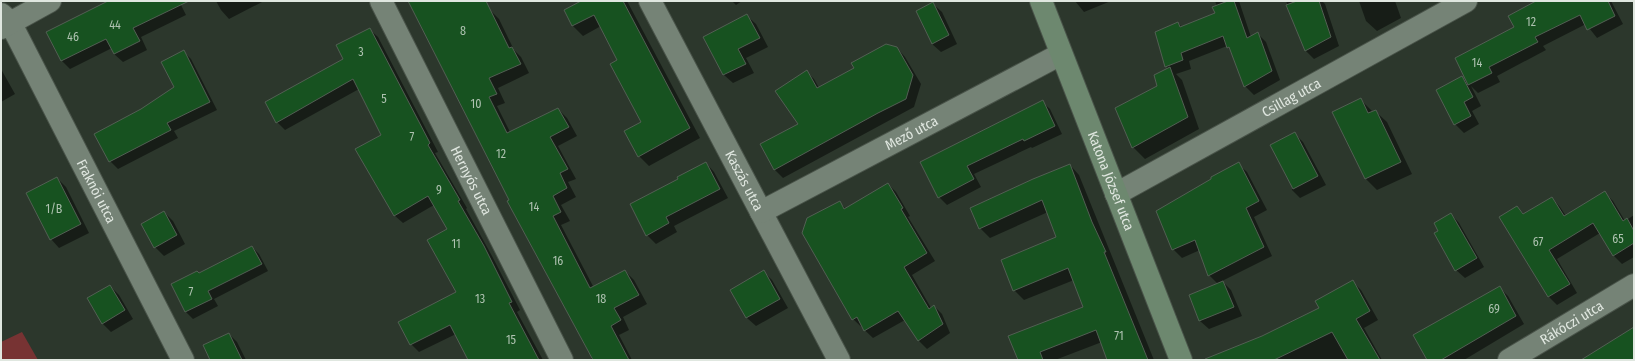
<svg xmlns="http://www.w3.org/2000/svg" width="1635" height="361" font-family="'Fira Sans Condensed',sans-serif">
  <rect width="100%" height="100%" fill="#2c372c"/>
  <path fill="#733" d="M22,332l16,28h-37v-18z"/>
  <path fill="#0007" d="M111,1h68l7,14 -45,22 6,13 -24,12 -9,-8 -2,-6 -42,21 -8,-8 -14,-29z
    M216,1h48l-35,18 -8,-9z
    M408,1h77l5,9 9,9 15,31 7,7 8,16 -31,15 7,15 -8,3 13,26 48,-23 9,9 10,18 -19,10 18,33 -8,3 8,15 -15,8 9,16 -9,4 33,63 31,-17 9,9 13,24 -24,13 6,13 -10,5 13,25h-41v-2h1z
    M583,1h44l73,137 -51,28 -10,-10 3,-33 -23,-63 -18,-34 -18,10 -10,-10 -8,-16z
    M732,1h10l-6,4z
    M1075,1h36l-27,11z
    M1215,1h24l12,36 7,-3 8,8 14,38 -26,15 -9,-9 -14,-35 -4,-5 -38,15 2,8 -15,5 6,6 17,49 -54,30 -12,-12 25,-61 10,-17 -2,-3 12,-43 4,4 34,-13 1,-8z
    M1286,1h36l3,3 14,42 -25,13 -9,-9z
    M1359,1h36l6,17 -24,13 -11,-10z
    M1538,1h73l12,23 -26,14 -11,-14 -43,22 3,4 -49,26 3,6 -22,11 -7,-7 10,20 -9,5 7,13 -15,9 -9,-9 7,-47 7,7z
    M933,4l9,8 15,32 -16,8 -9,-8z
    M747,16l9,8 12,23 -22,11 8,15 -21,10 -9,-8 -19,-38z
    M369,29l9,8 60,115 -3,1 32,55 -1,1 26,47 28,54 -3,2 26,48h-74l-13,-26 -37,18 -8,-8 47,-52 -10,-63 -14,-24 -31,18 -9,-8 -12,-80 -23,-46 -74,41 -8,-8 67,-63z
    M897,48l8,9 16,27 -7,23 -131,71 -8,-8 -13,-26 38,-20 6,-53 8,8 5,9z
    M183,51l8,8 26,51 -43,21 4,7 -60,31 -8,-8 31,-51 34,-22z
    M1,69l14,25 -14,8z
    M1360,99l13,13 2,-1 12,11 25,52 -35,16 -11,-11z
    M1042,102l8,7 12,25 -30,14 -1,-1 -57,27 7,13 -34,18 -8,-8 -18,-35z
    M1294,133l9,9 23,43 -26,13 -8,-8z
    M706,163l8,9 14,26 -54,28 3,6 -21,12 -9,-9 33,-56z
    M1238,164l9,8 20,38 -13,7 18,39 -50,25 9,9 11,26 -33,13 -9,-8 -10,-26 28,-11 -9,-9 -9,-25 -18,8 -9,-9z
    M1070,165l9,10 75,185h-46l-6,-18 -47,18h-36l65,-53 -10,-27 -50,20 -10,-10 44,-53 -10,-25 -58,26 -10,-10z
    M57,178l9,9 23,46 -30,15 -8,-9z
    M888,184l8,8 14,24 -2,1 27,44 -23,14 19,33 3,-2 8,8 8,19 -23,16 -8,-8 -14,-21 -32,18 -20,-19 -13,-116 6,6z
    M1605,193l8,8 12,20 9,-6v42l-12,7 -8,-8 -14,-23 -43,26 20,34 -20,12 -8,-8 -32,-90 8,8 27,-17 8,9 6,9z
    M164,212l9,9 12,23 -21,12 -9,-9z
    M1451,214l8,9 25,44 -19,11 -9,-8 -17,-39z
    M252,247l7,7 9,17 -54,28 4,7 -25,13 -7,-7 -13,-27 26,-11z
    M764,272l8,8 16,28 -32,18 -9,-8 -15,-28z
    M1352,281l9,9 17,30 -14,8 18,32h-167l105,-52z
    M110,286l9,9 14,24 -22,13 -9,-9z
    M1499,287l9,9 16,28 -60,36h-35z
    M229,334l8,8 9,18h-35z"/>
  <path fill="#175220" stroke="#525f53" d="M108,1h81l-56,27 7,13 -26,13 -8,-15 -45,22 -15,-29z
    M408,1h78l23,47 3,-1 9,17 -32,14 8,16 -8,3 18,36 51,-25 11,19 -19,10 18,32 -8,4 7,15 -14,8 8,16 -8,4 37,72 35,-18 14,25 -25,13 7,12 -10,6 18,34h-36l-86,-159 2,-1z
    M581,1h42l67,127 -52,29 -14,-26 17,-9 -31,-58 7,-4 -23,-45 -22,11 -8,-16z
    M1228,1h6l13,37 11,-6 14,39 -28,16 -15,-40 -2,1 -4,-12 -42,17 2,7 -18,7 -10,-35 23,-10 2,5 35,-14 -3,-6z
    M1297,1h22l12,36 -26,14 -19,-46z
    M1536,1h72l7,15 -28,14 -7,-15 -45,22 3,5 -49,25 3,6 -24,12 -13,-27 59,-31 -6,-11z
    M933,2l16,33 -17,9 -16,-33z
    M747,14l13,24 -22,11 8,15 -23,11 -20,-38z
    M370,28l60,115 -2,2 32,55 -2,1 26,45 28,56 -3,1 30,57h-71l-18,-35 -40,20 -12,-23 58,-30 -29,-52 20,-11 -19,-33 -34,20 -39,-67 26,-14 -28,-56 -77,44 -11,-21 78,-43 -7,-14z
    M886,44l11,3 16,28 -7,24 -28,14 -104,57 -14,-26 38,-20 -23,-33 32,-21 10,18 37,-20 -3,-5z
    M184,50l26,52 -43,21 4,7 -62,32 -15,-28 47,-25 33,-22 -13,-25z
    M1170,67l18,50 -56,31 -17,-40 42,-22 -3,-11z
    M1462,76l11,21 -9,5 7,14 -17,9 -18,-35z
    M1361,98l7,15 8,-3 25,52 -36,17 -33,-67z
    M1043,100l12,26 -31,15 -1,-2 -56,27 7,13 -36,19 -18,-36z
    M1295,132l23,44 -25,13 -23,-44z
    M706,162l14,27 -54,28 3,6 -23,13 -16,-32 48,-25 -1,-2z
    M1239,162l20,39 -13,7 18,39 -56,29 -13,-36 -23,10 -16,-39 55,-32v-2z
    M1070,164l22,58 14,30h-2l44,108h-41l-11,-30 -56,22 3,8h-25l-10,-24 75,-29 -15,-39 -55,23 -12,-31 55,-23 -14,-37 -63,29 -9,-21 63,-29z
    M57,177l24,47 -31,16 -24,-47z
    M888,183l15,25 -2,1 26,44 -23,14 25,42 5,-4 9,19 -25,17 -20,-30 -34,20 -7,-14 -5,3 -50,-87 5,-15 33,-17 4,8z
    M1605,191l18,30 4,-3 7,13v12l-21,13 -20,-33 -44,27 21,34 -22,13 -49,-80 18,-11 6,8 29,-17 12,19z
    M164,211l13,24 -23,13 -13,-24z
    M1451,213l26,45 -22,13 -21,-38 4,-2 -4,-8z
    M252,246l10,18 -54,27 4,8 -27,13 -14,-28 26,-13 2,2z
    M764,270l16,29 -34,19 -16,-28z
    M1353,280l17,31 -14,8 24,41h-32l-16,-28 -58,28h-69v-1l57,-23 57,-28 -4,-7z
    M1223,281l11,26 -35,14 -10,-26z
    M110,285l15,25 -23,14 -15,-26z
    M1500,286l16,30 -75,44h-14l-14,-25z
    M1634,327v33h-53z
    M229,333l13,27h-32l-7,-15z"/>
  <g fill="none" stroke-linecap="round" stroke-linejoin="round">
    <defs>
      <g id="street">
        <path id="s1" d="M381,1l181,359"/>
        <path id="s2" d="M650,1l189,359"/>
        <path id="s3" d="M1,14l9,8 173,338"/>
        <path d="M1,28l49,-27"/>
        <path id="s4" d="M1116,194l350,-193"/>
        <path id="s5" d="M761,212l300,-158"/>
        <path id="s6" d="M1509,360l125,-75"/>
      </g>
      <g id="secondary">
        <path id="s7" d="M1041,1l140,359"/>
      </g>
    </defs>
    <use href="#street" stroke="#495349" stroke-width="24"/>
    <use href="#secondary" stroke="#495349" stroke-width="24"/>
    <use href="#street" stroke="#758376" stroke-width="22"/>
    <use href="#secondary" stroke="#6d886f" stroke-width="22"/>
  </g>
  <g text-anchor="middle" stroke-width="4" stroke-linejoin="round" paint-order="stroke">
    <g font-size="12" fill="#aec2b0">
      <text x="1531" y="26">12</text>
      <text x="115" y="29">44</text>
      <text x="463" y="35">8</text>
      <text x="73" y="41">46</text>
      <text x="361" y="56">3</text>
      <text x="1477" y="67">14</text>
      <text x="384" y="103">5</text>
      <text x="476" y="108">10</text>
      <text x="412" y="141">7</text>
      <text x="501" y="158">12</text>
      <text x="439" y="194">9</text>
      <text x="534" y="211">14</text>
      <text x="54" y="213">1/B</text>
      <text x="1618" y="243">65</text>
      <text x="1538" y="246">67</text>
      <text x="456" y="248">11</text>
      <text x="558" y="265">16</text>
      <text x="191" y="296">7</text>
      <text x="480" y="303">13</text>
      <text x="601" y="303">18</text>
      <text x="1494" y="313">69</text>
      <text x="1119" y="340">71</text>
      <text x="511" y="344">15</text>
    </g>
    <g font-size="14" fill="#e0e7e0" stroke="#222d22">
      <text dy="5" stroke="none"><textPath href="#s4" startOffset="200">Csillag utca</textPath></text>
      <text dy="5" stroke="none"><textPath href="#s5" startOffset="170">Mező utca</textPath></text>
      <text dy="5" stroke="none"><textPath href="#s1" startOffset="201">Hernyós utca</textPath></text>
      <text dy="5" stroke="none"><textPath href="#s2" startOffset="203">Kaszás utca</textPath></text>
      <text dy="5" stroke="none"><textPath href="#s7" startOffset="193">Katona József utca</textPath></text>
      <text dy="5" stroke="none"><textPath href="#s3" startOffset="202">Fraknói utca</textPath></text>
      <text dy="5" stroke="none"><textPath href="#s6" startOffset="73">Rákóczi utca</textPath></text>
    </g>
  </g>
  <rect width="1635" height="361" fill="none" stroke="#e0e7e0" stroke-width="4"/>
</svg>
